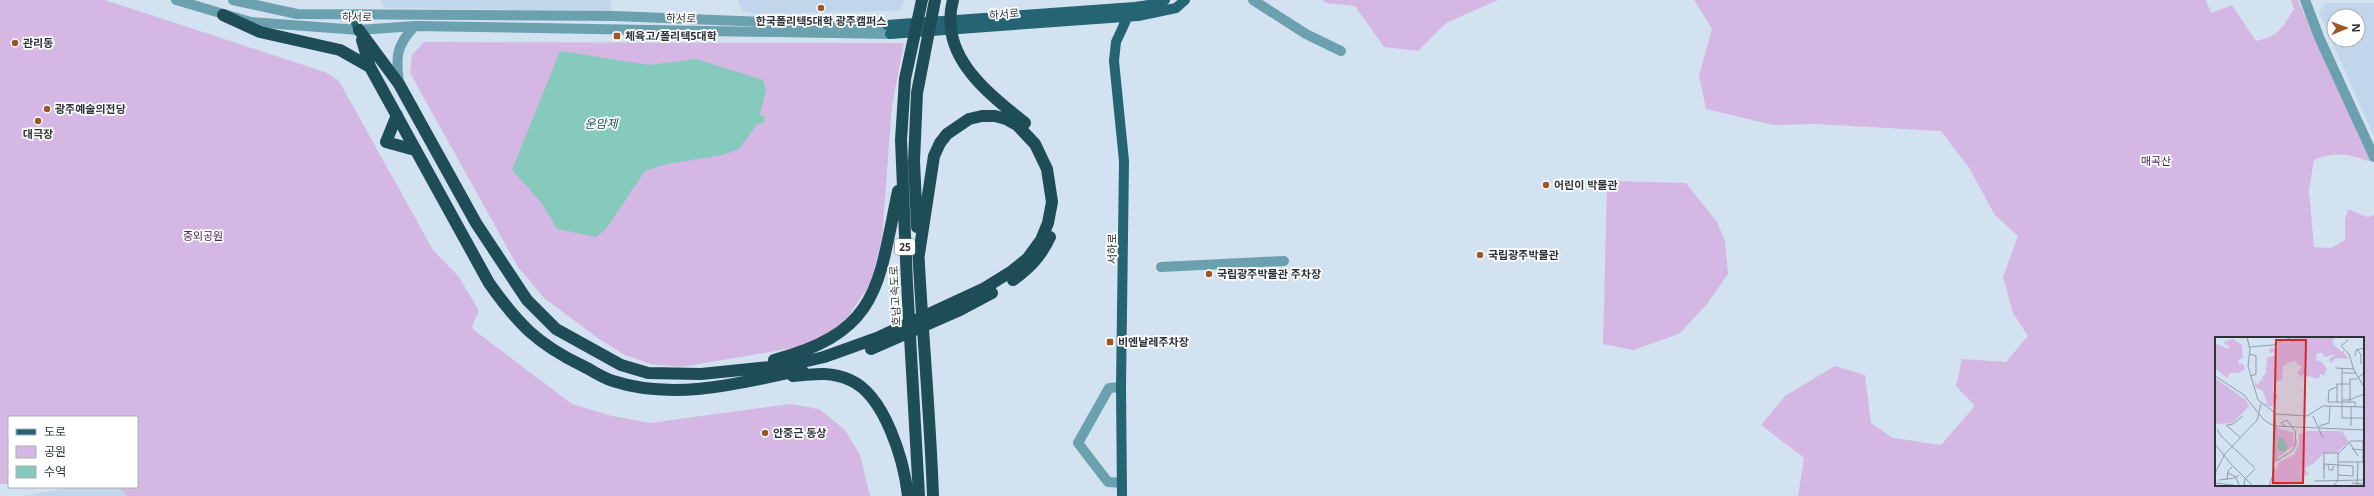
<svg xmlns="http://www.w3.org/2000/svg" width="2374" height="496" font-family="'Noto Sans','Noto Sans KR',sans-serif">
  <rect width="100%" height="100%" fill="#d3e2f0"/>
  <path fill="#c1d6ea" fill-rule="evenodd" d="M381,0h230v11l-227,-3z
    M737,0h167l-4,11 -146,3 -12,-3z
    M2326,3h48v134l-55,-125zM2334,16h24v24h-24z
    M70,487h48l6,4 3,5h-102z"/>
  <path fill="#d5b7e4" fill-rule="evenodd" d="M0,0h105l220,72 14,9 94,169 26,27 20,34 -7,15 2,4 98,74 40,12 38,7 140,-19 29,5 26,21 15,25 10,41h-743l-9,-9h19v-70h-128v67h-9z
    M1322,0h176l-52,23 -28,28 -34,-4 -29,-41 -29,-3z
    M1694,0h512l5,13 21,-8 24,36c22,-4 27,-14 38,-32l-3,-9h7l73,162c-21,-8 -36,-11 -57,-2l-5,30 5,57 17,1 14,-8v-21l3,-10 19,8 7,-2v281h-576l6,-38 -43,-33 24,-29 50,-30 30,9 6,48 22,15 48,7 34,-39 -19,-20 6,-27 44,3 22,-26 -15,-23 -10,-36 15,-41 -24,-22 -24,-45 -29,-38 -125,-7 -43,1 -67,-16 -7,-34 13,-46zM2216,338h147v147h-147z
    M424,42l480,1 -12,62 -10,133 -11,44 -23,35 -22,19 -33,12 -112,19 -30,-3 -26,-9 -26,-16 -55,-41 -26,-31 -108,-194 2,-18z
    M1613,181l73,2 31,39 8,19 3,33 -21,30 -28,30 -46,16 -30,-6 4,-160z"/>
  <path fill="#85cabd" d="M560,51l89,14 47,-6 67,21 3,9 -6,26 5,2 -2,6 -6,1 -17,24 -17,7 -56,9 -22,7 -39,58 -10,8 -39,-8 -16,-27 -29,-32z"/>
  <g fill="none" stroke-linecap="round" stroke-linejoin="round">
    <path stroke="#6ba0ae" stroke-width="10" d="M176,0l75,22 108,8 56,-4 475,8
      M233,0l64,14 318,2 248,10 24,-1
      M1253,0l53,34 35,17
      M2305,0l14,37 55,120
      M399,84c-3,-26 -4,-38 16,-58
      M1161,267l123,-6
      M1121,387l-12,1 -31,55 30,39 14,1"/>
    <path stroke="#256472" stroke-width="10" d="M353,16l6,14
      M887,25l248,-18 20,-3 10,-4
      M890,34l248,-18 38,-8 9,-8
      M1122,496l-1,-109 3,-226 -10,-100 2,-19 12,-26 7,-9"/>
    <path stroke="#1f4d57" stroke-width="12" d="M953,0c-15,56 35,93 72,123
      M223,15l37,17 80,18 30,17
      M359,30l40,54 77,139 51,77 29,29 65,36 27,8 53,1 89,-9 34,-8 53,-19 106,-49 29,-18 15,-12 14,-19 7,-17 4,-21 -5,-33 -12,-25 -18,-19 -11,-6 -11,-3h-13l-13,3 -22,15 -7,9 -6,13 -15,98
      M362,40l8,27 119,216c29,41 48,61 94,83 10,5 20,12 30,15 61,20 129,2 189,-11
      M397,115l-11,27 29,8
      M917,227l-3,-66 3,-68 18,-93
      M918,246c4,83 12,166 15,250
      M1013,280c17,-12 28,-24 37,-43
      M871,349l89,-39 32,-17
      M774,360c106,-28 104,-74 124,-169
      M793,376c20,-2 38,-5 57,4 35,15 54,81 58,116
      M919,496l-12,-213 -6,-143 4,-61 17,-79"/>
  </g>
  <g fill="#9b5728" stroke="#fff" stroke-width="1.5">
    <circle cx="821" cy="8" r="4"/>
    <rect x="613" y="32" width="8" height="8" rx="2"/>
    <circle cx="15" cy="43" r="4"/>
    <circle cx="47" cy="109" r="4"/>
    <circle cx="38" cy="121" r="4"/>
    <circle cx="1546" cy="185" r="4"/>
    <circle cx="1480" cy="255" r="4"/>
    <circle cx="1209" cy="274" r="4"/>
    <rect x="1106" y="338" width="8" height="8" rx="2"/>
    <circle cx="765" cy="433" r="4"/>
  </g>
  <g text-anchor="middle" stroke-width="3.5" stroke-linejoin="round" paint-order="stroke">
    <rect fill="#fff" stroke="#6c7074" stroke-width="1" x="895" y="239" width="20" height="16" rx="3"/>
    <g font-size="10" font-weight="bold" fill="#2d3339">
      <text x="905" y="251">25</text>
    </g>
    <g font-size="11" fill="#2d3339" stroke="#fff">
      <text transform="translate(1004 14) rotate(-5)" y="4">하서로</text>
      <text transform="translate(357 17) rotate(1)" y="4">하서로</text>
      <text transform="translate(681 18) rotate(2)" y="4">하서로</text>
      <text transform="translate(1112 249) rotate(-90)" y="4">서하로</text>
      <text transform="translate(895 296) rotate(-93)" y="4">호남고속도로</text>
    </g>
    <g font-size="11" font-weight="bold" fill="#2d3339" stroke="#fff" text-anchor="start">
      <text x="821" y="25" text-anchor="middle">한국폴리텍5대학 광주캠퍼스</text>
      <text x="625" y="40">체육고/폴리텍5대학</text>
      <text x="23" y="47">관리동</text>
      <text x="55" y="113">광주예술의전당</text>
      <text x="38" y="138" text-anchor="middle">대극장</text>
      <text x="1554" y="189">어린이 박물관</text>
      <text x="1488" y="259">국립광주박물관</text>
      <text x="1217" y="278">국립광주박물관 주차장</text>
      <text x="1118" y="346">비엔날레주차장</text>
      <text x="773" y="437">안중근 동상</text>
    </g>
    <g font-size="11" fill="#49235a" stroke="#fff">
      <text x="2156" y="165">매곡산</text>
      <text x="203" y="240">중외공원</text>
    </g>
    <g font-size="12" font-style="italic" fill="#205950" stroke="#fff">
      <text x="601" y="128">운암제</text>
    </g>
  </g>
  <g transform="translate(2215 337)">
    <rect width="149" height="149" fill="#d3e2f0"/>
    <path d="M78,0h42l-3,5 2,3 8,7 2,-2v3l5,6 -13,-1 -5,5 -2,-4 7,-5 -11,3 -3,-4h-5l-1,7 6,2 5,7 -3,6 3,2 -7,-3 -1,5 -16,-4 -2,2 -4,-4 5,-7 -5,-1 -1,-4 -6,1 -7,4 -1,14 -8,2 -1,8 5,7 -7,10 -6,-3 2,-2 -3,-8 -2,-4 -6,-2 -2,-7 3,4 4,-5 3,1 -2,-3 4,-5 1,-15 8,-3 -1,-3 -4,1 -1,-3 3,-3 3,3 3,-3 -2,-2 9,-4 5,3 -1,-4zM18,2l9,6 1,13 -4,1 -1,4 5,1 2,5 -7,4h-8l-3,5 -12,-10v-25l13,6 1,-3 -5,-2 1,-3zM0,41l31,22 3,6 -16,17 -18,1zM62,91l16,4 2,13 -18,13zM93,94h34l7,11 -12,10 -14,2 -10,10 -9,4 5,6 -7,3v7l-32,2 9,-24 15,-7 5,-11v-10z" fill="#d5b7e4"/>
    <path d="M64,100l4,1 5,9 -4,5 -7,-3z" fill="#85cabd"/>
    <path fill="none" stroke="#919ca7" stroke-width="1" d="M32,0l3,13 -2,16 10,34 16,12 2,17M133,3l-7,6 8,8 5,16 10,17M34,10l24,-2 19,-8M142,12l4,6v9M35,17l6,2v18l-5,2M140,19l1,-6 8,-2M120,31l19,1M127,31v50h22M127,36h13M0,39l29,19 20,25 10,6 90,4M122,50l-8,3 -1,12h27v5M127,63h7l15,-6M122,65v-18h13M135,65v-23h6l8,-6M136,69v20M60,77l32,2 16,-10 41,1M98,79l10,22M11,88l15,13M12,88l6,-1 10,-8M104,89l10,-3 1,-17M2,92l4,7 34,32M134,105l9,14M0,107l16,20 22,22M137,112l12,1M124,116l12,-12h13M61,124v-32M61,124l16,-10 4,-7 -1,-13 -8,-11 -6,3 5,4M123,125h26M148,125v-21M113,128l1,5h4v-4M109,132v-5l29,2v10l-15,-1M0,136l10,-19 32,-34 4,-16M13,136l8,4 3,8M109,142v-26h15M4,143l16,-2 4,-3M12,143l1,-9 4,-4M99,144l50,-1M0,146l25,3M137,146l12,1M29,149l1,-7 10,-10M54,149l6,-17M118,149l5,-6v-27M142,149l1,-24"/>
    <path fill="#d62828" fill-opacity="0.15" stroke="#d62828" stroke-width="2" d="M61,3h30l-3,143h-30z"/>
    <rect width="149" height="149" fill="none" stroke="#2d3339" stroke-width="2"/>
  </g>
  <rect x="8" y="416" width="130" height="72" fill="#ffffff" stroke="#abadb0"/>
  <rect x="16" y="429" width="20" height="6" fill="#256472" stroke="#abadb0"/>
  <text x="44" y="436" font-size="12" fill="#2d3339">도로</text>
  <rect x="16" y="446" width="20" height="12" fill="#d5b7e4" stroke="#abadb0"/>
  <text x="44" y="456" font-size="12" fill="#2d3339">공원</text>
  <rect x="16" y="466" width="20" height="12" fill="#85cabd" stroke="#abadb0"/>
  <text x="44" y="476" font-size="12" fill="#2d3339">수역</text>
  <g transform="translate(2346 28) rotate(89)"><circle r="19" fill="#ffffff" stroke="#abadb0"/>
  <path d="M0-3L7 15L0 10L-7 15Z" fill="#9b5728"/>
  <text y="-6" font-size="11" font-weight="bold" text-anchor="middle" fill="#2d3339">N</text>
  </g>
</svg>
